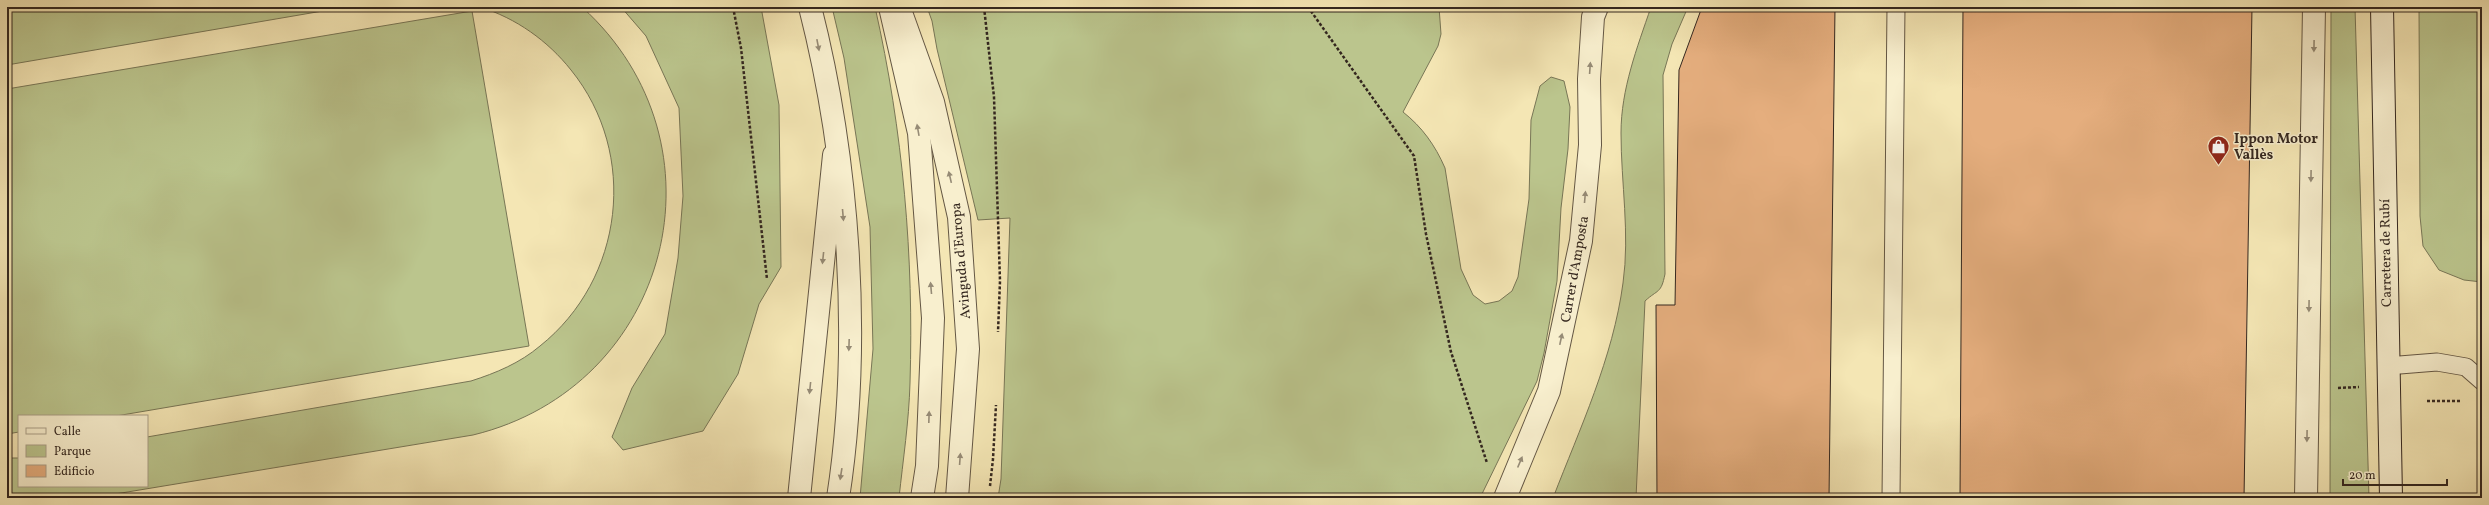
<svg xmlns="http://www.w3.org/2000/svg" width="2489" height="505" font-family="Vollkorn,serif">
  <rect width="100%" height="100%" fill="#f4e6b4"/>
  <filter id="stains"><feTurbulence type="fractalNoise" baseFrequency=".005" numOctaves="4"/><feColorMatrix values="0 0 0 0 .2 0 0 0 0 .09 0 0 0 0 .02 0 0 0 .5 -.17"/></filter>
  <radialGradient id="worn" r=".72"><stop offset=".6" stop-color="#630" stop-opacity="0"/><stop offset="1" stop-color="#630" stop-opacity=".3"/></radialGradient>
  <path fill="#bbc58d" stroke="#787656" d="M33,7h313l-339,58v-54z
    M480,7h102c151,137 89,380 -109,428l-382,63h-84v-40h12v28h128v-49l324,-56c25,-8 49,-18 69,-35 84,-67 99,-192 31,-276 -23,-29 -55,-52 -91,-63z
    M621,7h140l18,98 2,162 -22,37 -21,70 -35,57 -80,19 -11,-13 20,-49 33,-54 13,-76 5,-62 -4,-88 -33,-72z
    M832,7h43c28,124 39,250 35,376 -1,38 -7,77 -11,115h-39l13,-149 -3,-122 -26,-169z
    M927,7h512l2,27 -3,12 -35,66c19,15 32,33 42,56l16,101 12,26 12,9 14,-3 13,-10 6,-14 11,-78 2,-79 9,-34 11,-9 13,4 6,26 -2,42 -7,59 -4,73 -13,72 -7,28 -57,117h-482l3,-19 9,-261 -32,2 -41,-171 -5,-28z
    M1651,7h37l-16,37 -9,31 2,199c-4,20 -7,15 -20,27l-9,197h-83c27,-70 60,-140 70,-215 7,-49 -2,-100 -2,-150 0,-44 16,-85 30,-126z
    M2331,7h24l14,491h-39z
    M2419,7h63v275l-18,-2 -25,-10 -16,-24 -3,-30z
    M472,11l57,335 -413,70h-97v16l-12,2v-345z"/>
  <path fill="#e5ae7e" stroke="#34271f" d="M1702,7h133l-6,491h-172l-1,-193h19l4,-235z
    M1963,7h289l-8,491h-284z"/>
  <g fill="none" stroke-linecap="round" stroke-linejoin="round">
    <defs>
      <path id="service" d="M2387,366l50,-4 29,5 16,14
        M1891,498l5,-491"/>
      <path id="minor" d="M899,7l34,95 26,115 9,132 -11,149
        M799,498l35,-343
        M1505,498l44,-107 32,-150 9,-96 -1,-66 4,-62 4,-10
        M2306,498l8,-491"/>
      <path id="tertiary" d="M810,7c39,153 52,335 28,491
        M890,7l29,126 14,185 -6,148 -5,32"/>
      <path id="secondary" d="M2382,7l9,491"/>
    </defs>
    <use href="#service" stroke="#645744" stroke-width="19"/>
    <use href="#minor" stroke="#645744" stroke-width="24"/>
    <use href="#tertiary" stroke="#645744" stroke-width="24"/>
    <use href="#secondary" stroke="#34271f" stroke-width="24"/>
    <path stroke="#34271f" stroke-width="2.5" stroke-dasharray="3 2" stroke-linecap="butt" d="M733,7l8,41 26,231
      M984,7l10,90 6,184 -2,51
      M1308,7l106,149 12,78 25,118 36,111
      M2338,388l21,-1
      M2427,401h35
      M990,486l3,-27 3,-54"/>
    <use href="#service" stroke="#f8efce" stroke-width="17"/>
    <use href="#minor" stroke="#f8efce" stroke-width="22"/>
    <use href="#tertiary" stroke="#f8efce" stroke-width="22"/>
    <use href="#secondary" stroke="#f8efce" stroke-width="22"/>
  </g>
  <defs><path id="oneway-solid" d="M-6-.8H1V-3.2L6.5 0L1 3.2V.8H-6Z"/></defs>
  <g fill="#968b76">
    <use href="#oneway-solid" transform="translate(818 45) rotate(79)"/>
    <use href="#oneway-solid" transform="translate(2314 46) rotate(91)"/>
    <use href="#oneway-solid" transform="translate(1590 68) rotate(-86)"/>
    <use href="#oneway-solid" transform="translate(918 130) rotate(-100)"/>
    <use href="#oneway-solid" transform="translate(2311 176) rotate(91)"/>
    <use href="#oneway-solid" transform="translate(950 177) rotate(-103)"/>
    <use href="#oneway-solid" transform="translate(1585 197) rotate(-85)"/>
    <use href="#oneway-solid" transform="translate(843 215) rotate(85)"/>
    <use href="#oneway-solid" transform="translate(823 258) rotate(96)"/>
    <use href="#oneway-solid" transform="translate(931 288) rotate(-95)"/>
    <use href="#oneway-solid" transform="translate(2309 306) rotate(91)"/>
    <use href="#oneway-solid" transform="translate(1561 339) rotate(-78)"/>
    <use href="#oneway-solid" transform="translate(849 345) rotate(92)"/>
    <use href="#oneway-solid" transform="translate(810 388) rotate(96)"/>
    <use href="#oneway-solid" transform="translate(929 417) rotate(-88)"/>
    <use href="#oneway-solid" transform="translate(2307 436) rotate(91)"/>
    <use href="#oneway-solid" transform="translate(960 459) rotate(-86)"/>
    <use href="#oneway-solid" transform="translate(1520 462) rotate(-67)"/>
    <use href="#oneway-solid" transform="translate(841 474) rotate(99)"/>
  </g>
  <defs>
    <symbol id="shop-pin" viewBox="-11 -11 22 30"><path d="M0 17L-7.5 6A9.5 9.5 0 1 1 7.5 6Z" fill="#8f2418" stroke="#f8efce"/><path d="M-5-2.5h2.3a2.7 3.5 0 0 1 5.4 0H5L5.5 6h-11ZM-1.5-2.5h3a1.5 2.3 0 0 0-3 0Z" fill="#fff"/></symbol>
  </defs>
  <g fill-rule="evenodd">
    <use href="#shop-pin" x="2206" y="134" width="25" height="34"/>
  </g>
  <g text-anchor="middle" stroke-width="3" stroke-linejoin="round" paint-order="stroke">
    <g font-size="14" font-weight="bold" fill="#34271f" stroke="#f8efce" text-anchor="start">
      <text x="2234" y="143">Ippon Motor<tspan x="2234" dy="16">Vallès</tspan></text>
    </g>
    <g font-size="14" fill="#34271f" stroke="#f8efce">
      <text transform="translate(2385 253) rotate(-91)" y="5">Carretera de Rubí</text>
      <text transform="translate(960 261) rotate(-95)" y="5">Avinguda d'Europa</text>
      <text transform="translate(1574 269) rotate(-80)" y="5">Carrer d'Amposta</text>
    </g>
  </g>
  <rect width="2489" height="505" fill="none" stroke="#f4e6b4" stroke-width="24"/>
  <rect x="8" y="8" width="2473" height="489" fill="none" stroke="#34271f" stroke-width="2"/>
  <rect x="12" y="12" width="2465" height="481" fill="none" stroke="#34271f"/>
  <rect x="18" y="415" width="130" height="72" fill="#f8efce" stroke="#aa9f88"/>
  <rect x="26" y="428" width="20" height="6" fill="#f8efce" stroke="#aa9f88"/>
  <text x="54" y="435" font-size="12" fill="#34271f">Calle</text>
  <rect x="26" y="445" width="20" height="12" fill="#bbc58d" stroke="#aa9f88"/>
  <text x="54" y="455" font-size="12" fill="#34271f">Parque</text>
  <rect x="26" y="465" width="20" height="12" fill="#e5ae7e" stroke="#aa9f88"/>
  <text x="54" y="475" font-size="12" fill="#34271f">Edificio</text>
  <path d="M2343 479v6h104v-6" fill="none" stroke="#34271f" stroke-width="2"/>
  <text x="2349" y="479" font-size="12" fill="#34271f" stroke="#f8efce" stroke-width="3" paint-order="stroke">20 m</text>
  <rect width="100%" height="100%" filter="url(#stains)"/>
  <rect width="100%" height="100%" fill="url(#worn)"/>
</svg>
